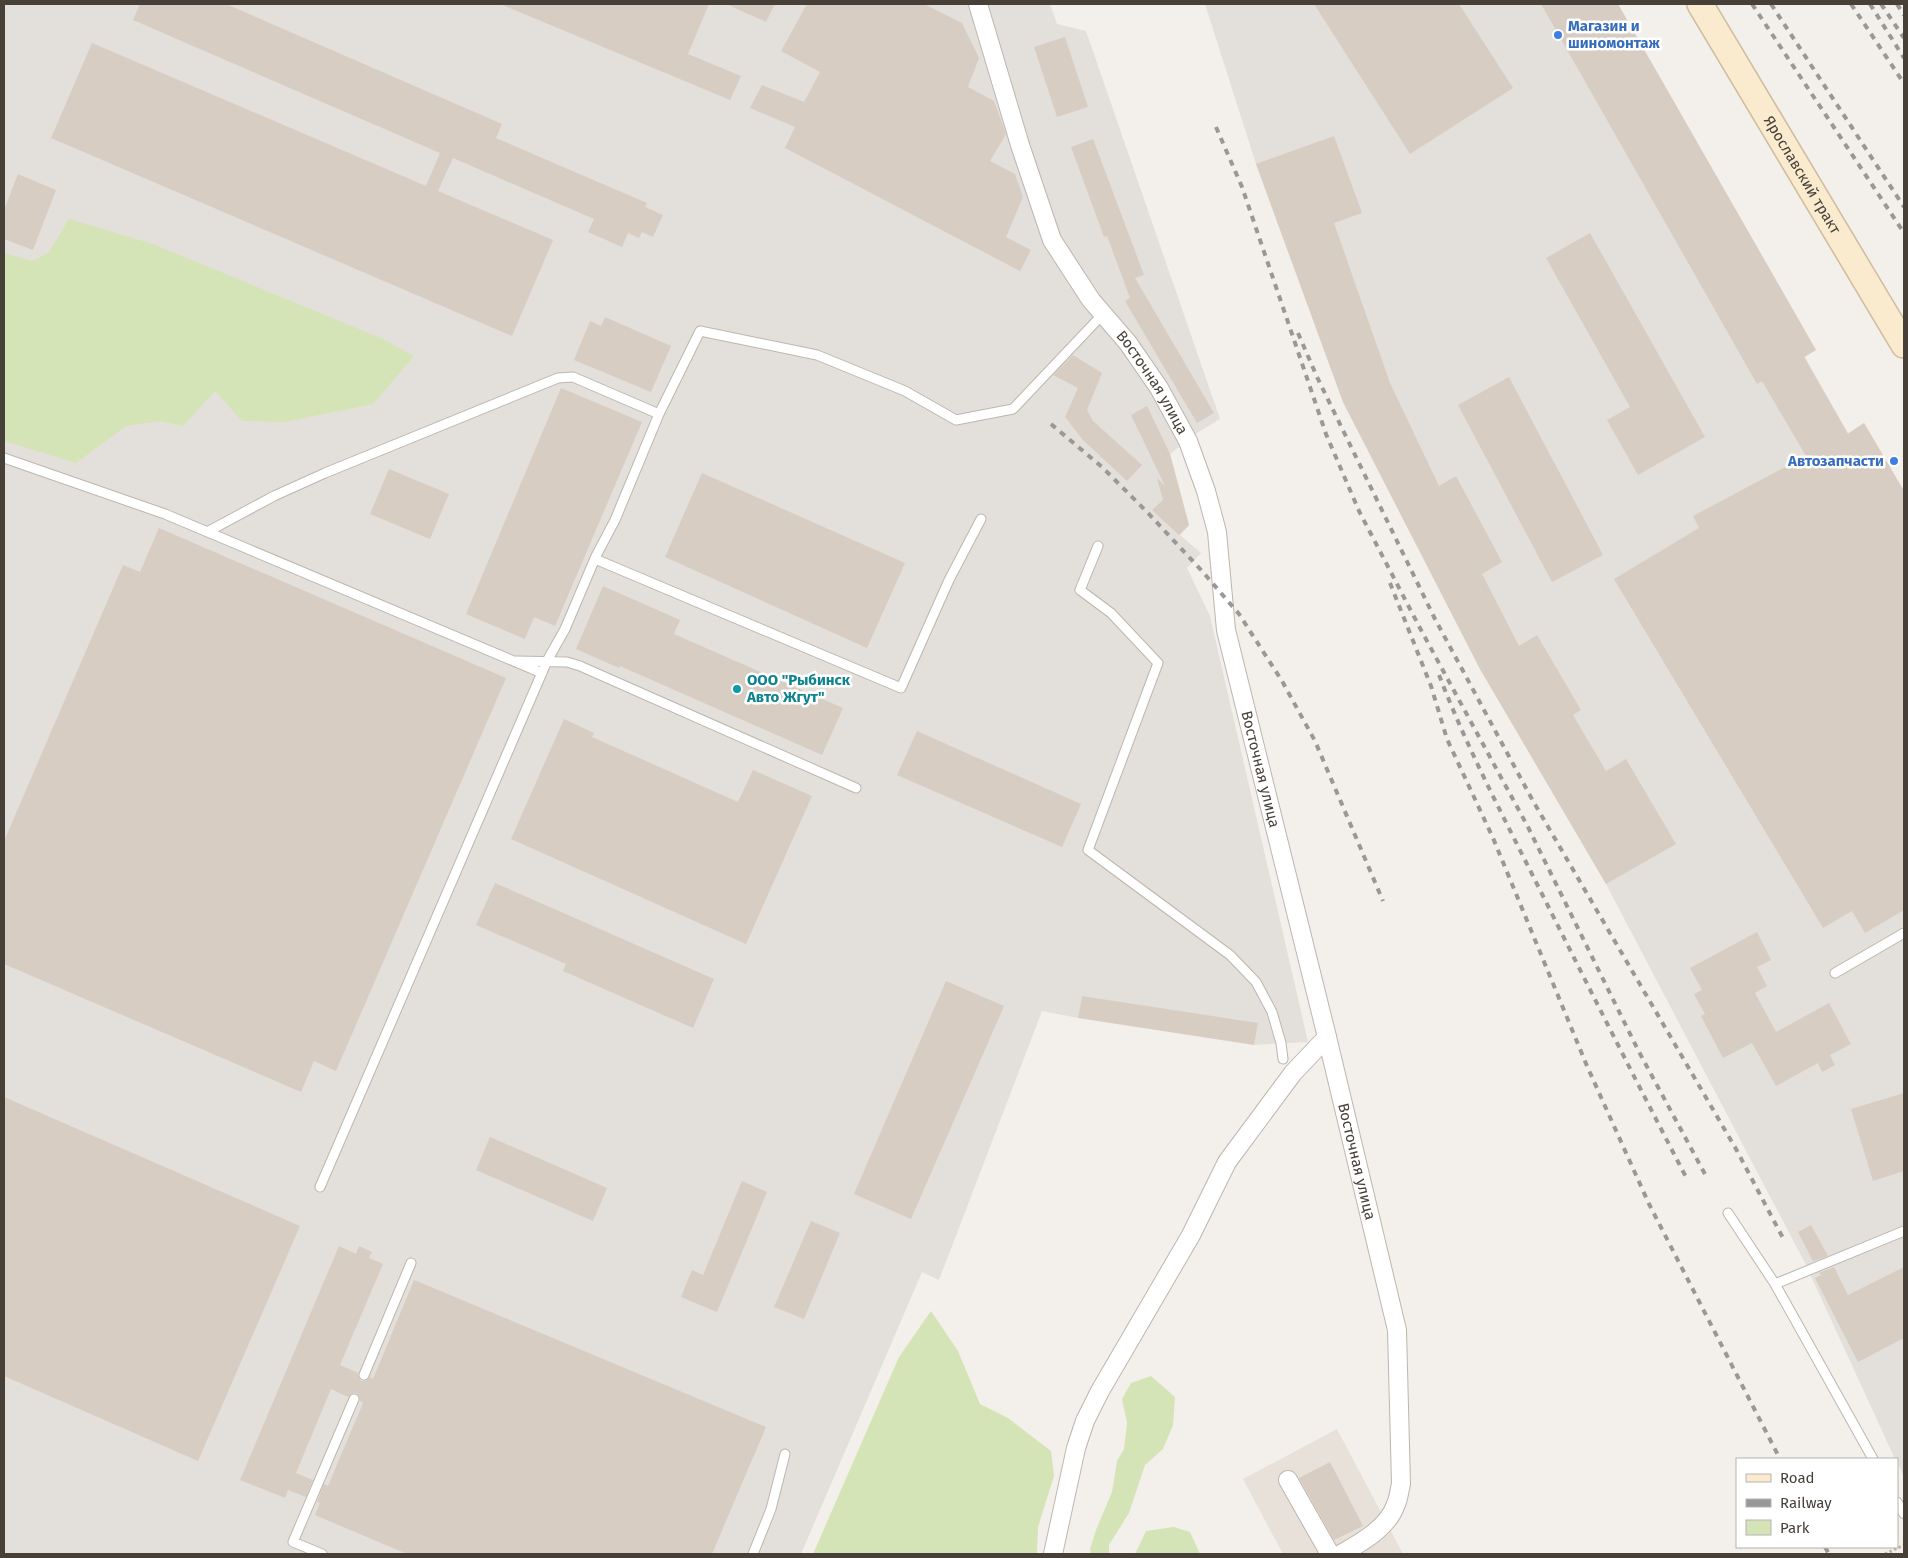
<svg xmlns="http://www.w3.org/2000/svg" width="1908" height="1558" font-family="'Fira Sans',sans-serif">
  <rect width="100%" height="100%" fill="#f3efea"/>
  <path fill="#e7e1d9" d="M1337,1429l66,125h-120l-40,-75z"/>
  <path fill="#e3dfdb" d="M4,4h1046l7,20 29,7 134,388 -23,14 -27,21 19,71 -9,10 21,18 -14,15 23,48 98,426 -54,3 3,-21 -175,-28 -4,22 -36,-7 -103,269 -17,-8 -121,282h-797z
    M1205,4h413l198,346 -11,7 43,76 16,-10 40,68v988l-7,-20h-2l-90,-196 -199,-379 -126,-215 -137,-267 -87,-238z"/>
  <path fill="#d5e4b7" d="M69,219l84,25 230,95 31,17 -41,48 -88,18 -43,-1 -27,-30 -32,35 -23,-5 -34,5 -50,37 -72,-22v-188l29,8 16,-9z
    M931,1311l27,40 22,53 28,14 43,33 3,25 -16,51 -1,27h-224l86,-197z
    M1151,1376l24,21 -2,28 -10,24 -18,16 -16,48 -20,32v9h-18l-1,-5 6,-19 16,-38 5,-31 7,-12 3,-26 -5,-24 9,-16z
    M1174,1527l16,5 10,22h-65l11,-23z"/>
  <path fill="#d7cdc3" d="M140,4h86l276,120 -6,14 151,65 -2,4 18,8 -10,22 -11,-5 -3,6 -11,-5 -6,14 -34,-15 6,-13 -141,-61 -15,33 115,49 -41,96 -461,-198 41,-95 334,143 14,-33 -307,-133z
    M500,4h209l-21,50 53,22 -11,24z
    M726,4h49l-9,18z
    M807,4h117l38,19 17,35 -11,29 26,14 12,33 -16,27 25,13 8,23 -17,40 25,13 -11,21 -235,-123 10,-21 -45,-19 12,-23 42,17 16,-30 -39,-21z
    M1314,4h145l54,84 -103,66z
    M1541,4h77l198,346 -12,7 44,77 16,-11 40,68v419l-39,23 -13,-22 -29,17 -209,-349 85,-51 -6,-12 113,-60 -44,-75 -5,3z
    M1065,37l23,70 -31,10 -23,-70z
    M1334,136l28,77 -28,10 56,160 49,103 17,-10 46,86 -20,12 37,72 18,-11 44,75 -8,5 33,56 20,-12 50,85 -70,40 -126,-215 -137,-267 -87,-238z
    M1093,139l51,136 -9,3 79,135 -17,10 -72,-122 5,-3 -23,-62 -3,1 -33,-90z
    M18,174l38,16 -23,60 -29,-11v-29z
    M1590,233l115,204 -67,38 -31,-55 23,-13 -84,-149z
    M605,317l66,29 -20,46 -77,-32 16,-39 11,5z
    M1073,355l29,18 -15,37 6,11 49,44 -15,16 -44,-41 -18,-23 13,-29 -25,-13z
    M1509,377l94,178 -51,27 -94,-177z
    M561,388l81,34 -87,204 -21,-9 -9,22 -59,-25z
    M1147,406l23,48 19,71 -10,10 -27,-25 11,-10 -6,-22 8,8 -34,-71z
    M389,469l60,25 -19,45 -60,-25z
    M702,473l203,90 -38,85 -202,-91z
    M159,528l347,150 -170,393 -22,-10 -13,31 -297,-128v-123l119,-276 17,7z
    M603,586l77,34 -6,14 169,74 -21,47 -202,-89 -1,2 -43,-19z
    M564,719l30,14 -2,4 146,65 15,-32 59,26 -66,148 -235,-105z
    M917,731l164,73 -19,43 -165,-72z
    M495,883l219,96 -21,49 -130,-57 3,-7 -90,-39z
    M1757,932l14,28 -14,7 10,19 -12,7 21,39 53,-29 22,41 -21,11 5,10 -13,7 -4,-9 -42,23 -24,-43 -29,15 -22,-42 4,-2 -11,-20 8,-4 -12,-22z
    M946,981l58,25 -93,213 -57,-25z
    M1082,996l176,27 -4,22 -176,-27z
    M1904,1093v78l-31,10 -22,-72z
    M4,1097l296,129 -102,235 -194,-85z
    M490,1137l117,51 -14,33 -117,-51z
    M742,1181l25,11 -50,120 -36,-15 11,-27 11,5z
    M811,1221l29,12 -36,86 -30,-12z
    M1811,1225l17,31 -15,5 -15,-29z
    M339,1246l17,8 3,-8 13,6 -3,6 14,6 -43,101 18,8v3l3,5h4l5,-4 3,2 41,-99 352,147 -54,127h-305l-92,-39 5,-12 -3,-1 7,-18 4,2 35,-83 -3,-2 -1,-5 -3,-3 -5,1 -3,3 -17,-8 -35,84 17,7 -7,17 -18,-7 -3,8 -45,-18z
    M1834,1267l14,28 56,-28v71l-46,24 -43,-84 6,-3 -2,-2z
    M1330,1462l33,64 -29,14 -35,-62z"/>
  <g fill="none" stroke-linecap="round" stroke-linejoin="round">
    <defs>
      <path id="lane" d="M659,414l41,-83 117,24 88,36 51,29 57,-11 90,-95
        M4,458l161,56 377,159
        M207,532l67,-36 51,-23 233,-95 15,-1 86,37 -44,106 -19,36 -31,73 -18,32 -227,526
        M1098,546l-18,44 31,23 47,50 -70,187 142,105 26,27 16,30 9,31 2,16
        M595,559l306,129 48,-108 32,-61
        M516,661l51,1 13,4 276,122
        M1835,973l69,-40
        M1728,1213l47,71 98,175
        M1775,1284l129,-53
        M364,1375l47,-112
        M1897,1502l7,12
        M322,1554l-29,-12 61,-143
        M753,1554l18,-45 14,-55"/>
      <g id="street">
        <path id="s1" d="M978,4l42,141 32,95 39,60 37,43 31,45 29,53 18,50 11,41 9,98 101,407 70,293 4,154c-2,7 -2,14 -5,20 -8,24 -34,38 -55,50"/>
        <path d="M1288,1480l42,74"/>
        <path d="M1053,1554l23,-106 9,-27 15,-30 91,-156 36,-73 66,-89 34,-36"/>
      </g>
      <g id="secondary">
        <path id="s2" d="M1700,4l204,341"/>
      </g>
    </defs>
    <use href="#lane" stroke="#beb6ad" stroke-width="11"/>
    <use href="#street" stroke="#beb6ad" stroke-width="20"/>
    <use href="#secondary" stroke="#cfbc9e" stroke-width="28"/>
    <path stroke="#bfb0a0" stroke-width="3" stroke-dasharray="2.5 2.5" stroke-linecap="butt" d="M1885,1554l19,-9"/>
    <use href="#lane" stroke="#fff" stroke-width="9"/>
    <use href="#street" stroke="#fff" stroke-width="18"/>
    <use href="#secondary" stroke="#faeace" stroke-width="25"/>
    <path stroke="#989898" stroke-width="4" stroke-dasharray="6 6" stroke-linecap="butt" d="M1752,4l152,229
      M1771,4l133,203
      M1851,4l52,78
      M1870,4l34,54
      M1881,4l23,34
      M1897,4l7,11
      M1216,127l26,60 84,247 33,77 62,119 107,197 110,223 68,126
      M1298,333l19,44 118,242 98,182 203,348 48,91
      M1051,424l51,43 46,46 54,58 37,43 43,67 33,60 68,160
      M1390,583l41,103 16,53 46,99 94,228 62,138 131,255
      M1439,675c28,73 65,143 100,213 49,98 98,195 148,291
      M1825,1547l4,7"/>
  </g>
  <g fill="#3f7fe0" stroke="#fff" stroke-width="2">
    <circle cx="1558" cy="35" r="5"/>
    <circle cx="1894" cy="461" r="5"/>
  </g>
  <circle fill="#0f9aa8" stroke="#fff" stroke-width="2" cx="737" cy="689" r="5"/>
  <g text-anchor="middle" stroke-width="5" stroke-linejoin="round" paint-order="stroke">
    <g font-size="15" font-weight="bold" fill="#366cbe" stroke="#fff" text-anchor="start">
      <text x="1568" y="31">Магазин и<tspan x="1568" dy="17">шиномонтаж</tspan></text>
      <text x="1884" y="466" text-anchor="end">Автозапчасти</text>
    </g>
    <g font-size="15" fill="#474039" stroke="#fff">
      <text dy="5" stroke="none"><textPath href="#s2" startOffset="199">Ярославский тракт</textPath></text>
      <text dy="5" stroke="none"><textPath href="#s1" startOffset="422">Восточная улица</textPath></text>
      <text dy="5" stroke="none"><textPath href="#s1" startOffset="828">Восточная улица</textPath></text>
      <text dy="5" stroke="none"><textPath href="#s1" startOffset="1232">Восточная улица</textPath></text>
    </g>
    <g font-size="15" font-weight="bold" fill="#0d838f" stroke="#fff" text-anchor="start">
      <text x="747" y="685">ООО "Рыбинск<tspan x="747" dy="17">Авто Жгут"</tspan></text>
    </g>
  </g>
  <rect width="1908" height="1558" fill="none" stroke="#474039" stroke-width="10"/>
  <rect x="1736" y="1458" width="162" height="90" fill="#ffffff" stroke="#b5b3b0"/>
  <rect x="1746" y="1474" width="25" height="8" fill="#faeace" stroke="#b5b3b0"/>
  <text x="1780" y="1483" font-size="15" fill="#474039">Road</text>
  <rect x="1746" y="1499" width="25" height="8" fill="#989898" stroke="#b5b3b0"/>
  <text x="1780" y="1508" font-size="15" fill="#474039">Railway</text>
  <rect x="1746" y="1520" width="25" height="15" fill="#d5e4b7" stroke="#b5b3b0"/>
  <text x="1780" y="1533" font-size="15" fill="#474039">Park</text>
</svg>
